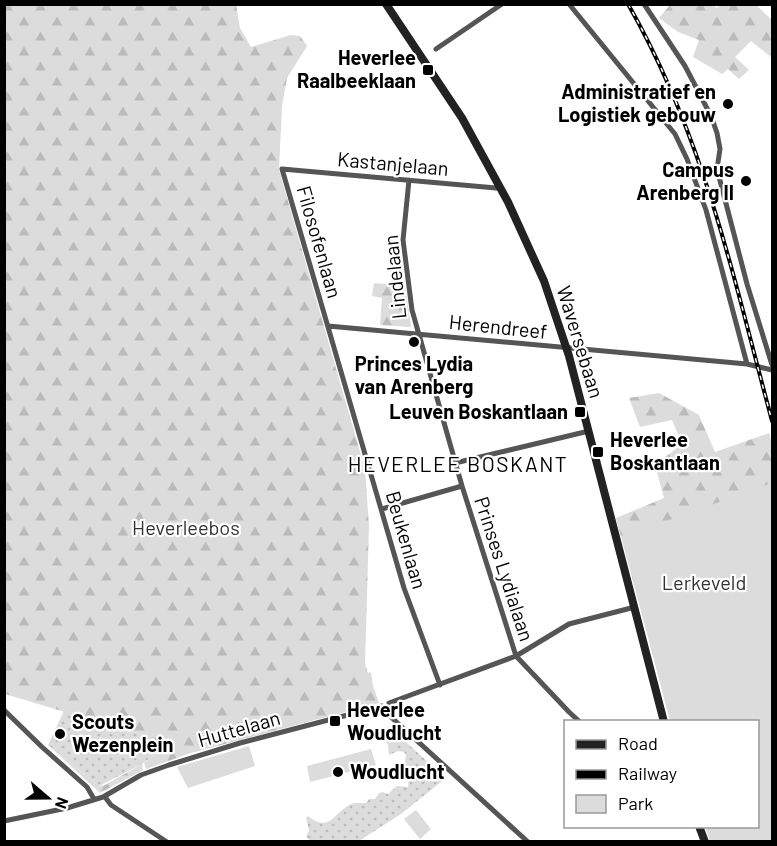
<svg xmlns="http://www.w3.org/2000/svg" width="777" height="846" font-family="Barlow,sans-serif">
  <defs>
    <pattern id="grass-dots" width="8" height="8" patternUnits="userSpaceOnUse" patternTransform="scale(1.5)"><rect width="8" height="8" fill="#dcdcdc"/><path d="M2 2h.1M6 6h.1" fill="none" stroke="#bbb" stroke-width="1.8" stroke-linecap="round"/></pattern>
    <pattern id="forest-firs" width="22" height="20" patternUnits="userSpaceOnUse" patternTransform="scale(1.5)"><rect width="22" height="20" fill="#dcdcdc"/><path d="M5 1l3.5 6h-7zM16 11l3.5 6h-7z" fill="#bbb"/></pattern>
  </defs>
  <rect width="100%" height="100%" fill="#fff"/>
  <path fill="url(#grass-dots)" d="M64,711l77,24 16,18 -15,11 -43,22 -51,-41z
    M388,726l58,52 -45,36 -42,27h-48l-5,-4 3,-7 -3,-12 2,-2c22,18 26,-4 43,-12 5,-2 10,0 15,-1l3,-4h6l4,-6 4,-1 5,2 9,-8 11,1c2,-11 -5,-21 -2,-32l-2,-3 -6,-1 -9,4 -1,-10 -6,-9z"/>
  <path fill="url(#forest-firs)" d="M4,5h232l4,23 11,19 40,-12 9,1 7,10 -20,32 -5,28 -3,64 86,299 4,57 -4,138 3,9 3,-1 2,14 6,17 -188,50 -45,16 -2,-6 13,-10 -16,-18 -136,-41z
    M670,5h44l2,3 6,-3h34l16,15v38l-21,-17 -16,16 14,13 -10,9 -11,-10 -6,5 -29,-17 6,-17 -21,-8 -19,-14z
    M374,283l31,3 6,41 -31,-2 2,-27 -10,-2z
    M659,393l40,22 16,37 54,-19 3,11v275l-106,-15 -50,-186 48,-20 -9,-33 27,-21 -10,-24 -32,7 -11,-29z
    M48,745l51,41 6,-1 37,-21 1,6 -43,23z"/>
  <path fill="#dcdcdc" d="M772,483v358h-62l-5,-14 53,-1v-104l-88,-1 -48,-184z
    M249,746l6,20 -67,22 -11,-21z
    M371,749l5,16 -66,17 -3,-16z
    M416,810l15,19 -11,10 -16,-20z"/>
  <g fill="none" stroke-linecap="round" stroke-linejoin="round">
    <path stroke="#555" stroke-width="5" d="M569,4l106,130 12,25 19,51 41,154
      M644,4l41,62 26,50 6,17 3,16 -3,20 30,115 25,81
      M436,49l66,-45
      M409,180l-6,60 9,70 50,176 54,170 53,56 11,10
      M328,326l419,38 25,6
      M455,463l134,-32
      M382,509l80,-23
      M440,685l-36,-97 -122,-419 214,19 4,-1
      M389,703l127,-47 53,-32 66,-17
      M4,710l38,37 45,40 7,12
      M105,797l6,8 56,37
      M4,821l63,-13 36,-11 38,-22 28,-10 71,-22 142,-37 9,11 137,125"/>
    <path stroke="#222" stroke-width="8" d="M386,4l76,114 46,84 36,79 25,75 95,366
      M699,826l6,16"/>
    <defs>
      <path id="rail" d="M628,4c76,133 105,272 144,417"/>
    </defs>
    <use href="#rail" stroke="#000" stroke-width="4"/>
    <use href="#rail" stroke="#fff" stroke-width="1.5" stroke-dasharray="4.5" stroke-linecap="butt"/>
  </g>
  <g fill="#000" stroke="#fff" stroke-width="2">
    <rect x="422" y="64" width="12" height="12" rx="3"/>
    <circle cx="728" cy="104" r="6"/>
    <circle cx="746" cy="181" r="6"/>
    <circle cx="414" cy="342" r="6"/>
    <rect x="574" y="406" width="12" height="12" rx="3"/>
    <rect x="592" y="446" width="12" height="12" rx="3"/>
    <rect x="329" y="715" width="12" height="12" rx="3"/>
    <circle cx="60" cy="734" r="6"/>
    <circle cx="338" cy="772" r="6"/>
  </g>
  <g text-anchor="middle" stroke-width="4.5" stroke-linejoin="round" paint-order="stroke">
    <g font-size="20" font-weight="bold" fill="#000" stroke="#fff" text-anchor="end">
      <text x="416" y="65">Heverlee<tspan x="416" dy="23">Raalbeeklaan</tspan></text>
      <text x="716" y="99">Administratief en<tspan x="716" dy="23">Logistiek gebouw</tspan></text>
      <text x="734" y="177">Campus<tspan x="734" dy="23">Arenberg II</tspan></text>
      <text x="414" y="371" text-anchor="middle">Princes Lydia<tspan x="414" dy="23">van Arenberg</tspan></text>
      <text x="568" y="419">Leuven Boskantlaan</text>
      <text x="610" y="447" text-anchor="start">Heverlee<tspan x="610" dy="23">Boskantlaan</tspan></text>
      <text x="347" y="717" text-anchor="start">Heverlee<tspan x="347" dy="23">Woudlucht</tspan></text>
      <text x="72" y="729" text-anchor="start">Scouts<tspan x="72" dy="23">Wezenplein</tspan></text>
      <text x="350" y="779" text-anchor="start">Woudlucht</text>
    </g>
    <g font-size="20" fill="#000" stroke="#fff">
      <text transform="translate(393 164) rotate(5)" y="7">Kastanjelaan</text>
      <text transform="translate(319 242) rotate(74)" y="7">Filosofenlaan</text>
      <text transform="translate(395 277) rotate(-96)" y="7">Lindelaan</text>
      <text transform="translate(498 327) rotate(6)" y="7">Herendreef</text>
      <text transform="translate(580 342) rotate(73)" y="7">Waversebaan</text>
      <text transform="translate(406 540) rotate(74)" y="7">Beukenlaan</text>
      <text transform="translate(504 569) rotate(72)" y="7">Prinses Lydialaan</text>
      <text transform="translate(239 729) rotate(-16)" y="7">Huttelaan</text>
    </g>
    <g font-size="20" fill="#333" stroke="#fff">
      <text x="186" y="535">Heverleebos</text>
      <text x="704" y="590">Lerkeveld</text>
    </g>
    <g font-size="21" letter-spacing="1.5" fill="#000" stroke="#fff">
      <text x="458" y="472">HEVERLEE BOSKANT</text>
    </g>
  </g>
  <rect width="777" height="846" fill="none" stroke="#000000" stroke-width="12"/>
  <rect x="564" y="720" width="195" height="108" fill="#ffffff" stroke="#999999" stroke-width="1.5"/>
  <rect x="576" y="740" width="30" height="9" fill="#222222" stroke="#999999" stroke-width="1.5"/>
  <text x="618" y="750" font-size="18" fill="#000000">Road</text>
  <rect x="576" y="770" width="30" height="9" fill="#000000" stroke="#999999" stroke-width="1.5"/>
  <text x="618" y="780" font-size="18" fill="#000000">Railway</text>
  <rect x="576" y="795" width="30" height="18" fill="#dcdcdc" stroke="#999999" stroke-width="1.5"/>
  <text x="618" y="810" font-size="18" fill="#000000">Park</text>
  <g transform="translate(48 798) rotate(110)" stroke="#ffffff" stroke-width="4.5" paint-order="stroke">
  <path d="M0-4.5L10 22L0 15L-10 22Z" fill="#000000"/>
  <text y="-9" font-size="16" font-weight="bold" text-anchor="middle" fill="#000000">N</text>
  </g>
</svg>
